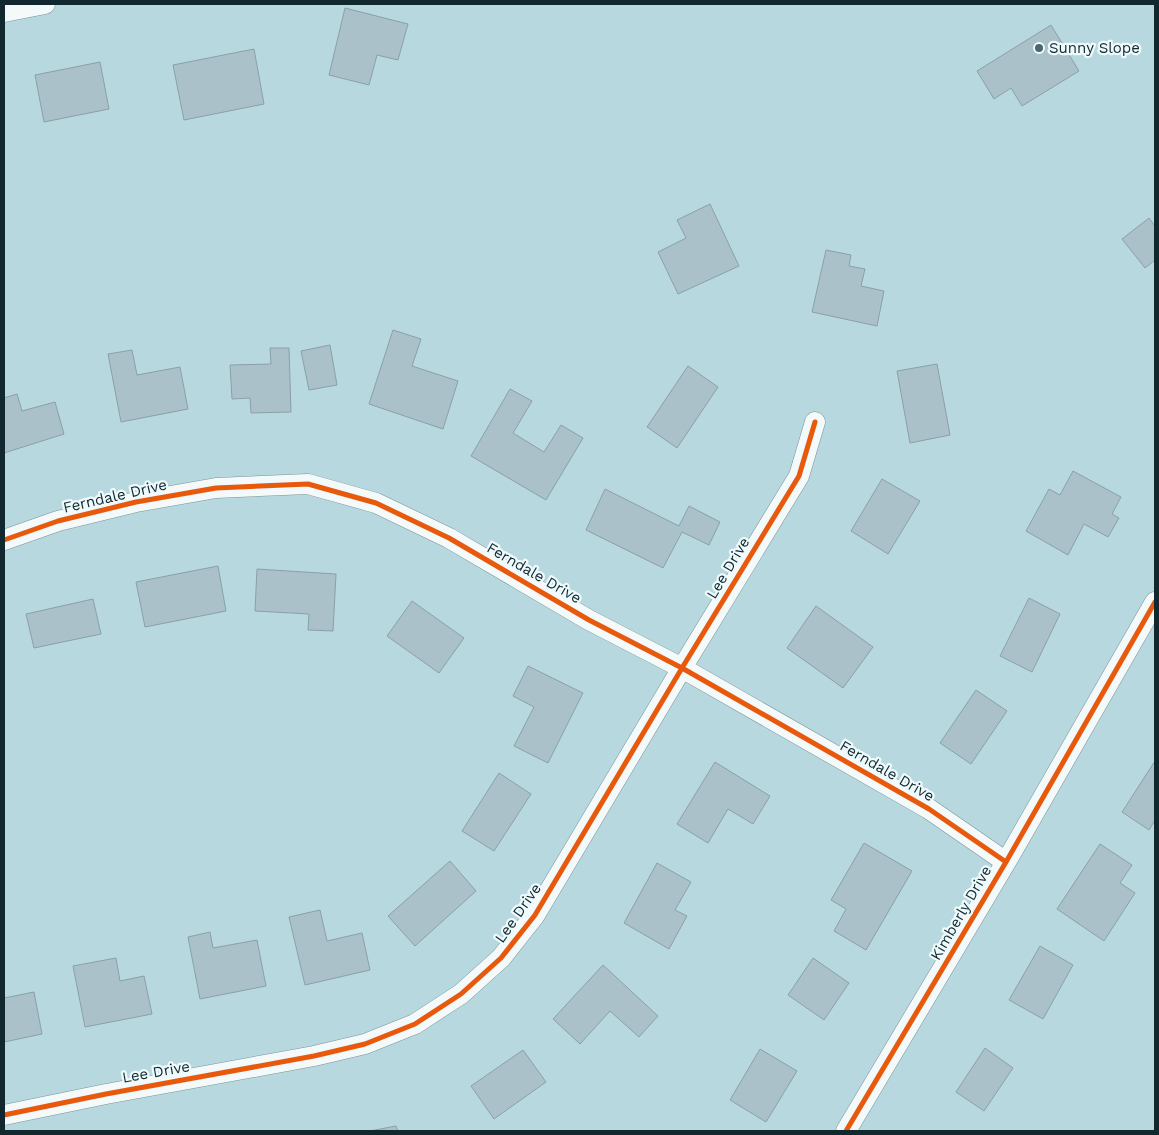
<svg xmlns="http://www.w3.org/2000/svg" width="1159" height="1135" font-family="'Work Sans',sans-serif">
  <rect width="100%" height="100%" fill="#b8d8e0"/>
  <path fill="#aac1ca" stroke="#89a0a9" d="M345,8l63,16 -10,36 -21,-5 -8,30 -40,-10z
    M1051,25l28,46 -57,35 -11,-18 -17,11 -17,-28z
    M254,49l10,55 -80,16 -11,-55z
    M100,62l9,47 -65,13 -9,-47z
    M710,204l29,62 -61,28 -20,-42 28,-14 -9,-18z
    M1149,218l6,8v34l-10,8 -23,-29z
    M826,250l25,5 -2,11 16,3 -4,17 23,5 -7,35 -65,-14z
    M393,330l28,9 -9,27 46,15 -15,48 -74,-25z
    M330,345l7,40 -28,5 -8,-39z
    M270,348h19l2,64 -40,1 -1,-15 -18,1 -2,-34 41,-1z
    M132,350l5,25 43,-8 8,42 -67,13 -13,-68z
    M937,364l13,71 -40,8 -13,-72z
    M688,366l30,21 -41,61 -30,-21z
    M510,389l22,12 -19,32 31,19 17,-27 22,13 -37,62 -75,-44z
    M17,394l5,17 33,-9 9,32 -60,19v-55z
    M1073,471l48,26 -9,17 7,4 -11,19 -24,-13 -16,31 -42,-24 23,-42 11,6z
    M882,479l38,22 -32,53 -37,-23z
    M605,489l74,37 10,-20 31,16 -11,23 -27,-13 -19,36 -77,-38z
    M218,566l8,45 -81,16 -9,-45z
    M257,569l79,5 -3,57 -25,-1 1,-16 -54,-3z
    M1029,598l31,16 -28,58 -32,-16z
    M93,599l8,35 -67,14 -8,-34z
    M412,601l52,37 -25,35 -52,-37z
    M816,606l57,41 -30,41 -56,-40z
    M528,666l55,27 -35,70 -34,-17 20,-39 -21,-11z
    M976,690l31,21 -36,53 -31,-21z
    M1155,761v59l-6,10 -27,-18z
    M715,762l55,34 -17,28 -25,-15 -20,34 -31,-19z
    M499,773l32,21 -37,57 -32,-20z
    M864,843l48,28 -46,79 -32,-19 12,-22 -15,-9z
    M1100,844l32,21 -12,18 15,10 -31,48 -47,-32z
    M450,861l26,30 -61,55 -27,-30z
    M657,863l34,19 -16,28 12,6 -18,33 -45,-26z
    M320,910l7,31 35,-8 8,37 -65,15 -16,-68z
    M210,932l3,16 44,-8 9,46 -66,13 -12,-62z
    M1040,946l33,19 -30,54 -34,-19z
    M116,958l4,23 24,-5 8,38 -67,13 -12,-61z
    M813,958l36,25 -25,37 -36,-25z
    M603,965l55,51 -19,21 -29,-26 -30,33 -27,-25z
    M34,992l8,42 -38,8v-44z
    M985,1048l28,20 -29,43 -28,-19z
    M760,1049l37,22 -31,51 -36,-22z
    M523,1050l23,32 -52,37 -23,-33z
    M396,1126l2,5h-28z"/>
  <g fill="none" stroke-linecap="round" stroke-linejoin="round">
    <defs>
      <path id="minor" d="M4,12l41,-8
        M4,540l54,-19 78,-19 80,-14 92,-4 68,19 73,35 140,82 93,48 247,141 77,53
        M4,1115l102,-21 208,-38 51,-12 50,-20 46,-30 40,-36 34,-43 147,-247 117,-192 16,-54
        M846,1131l160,-269 149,-260"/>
    </defs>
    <use href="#minor" stroke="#7a9399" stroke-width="21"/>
    <use href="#minor" stroke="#f4f9fa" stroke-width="20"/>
    <defs>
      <path id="cycleway" d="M4,540l54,-19 78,-19 80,-14 92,-4 68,19 73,35 140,82 93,48 247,141 77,53
        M4,1115l102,-21 208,-38 51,-12 50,-20 46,-30 40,-36 34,-43 147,-247 117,-192 16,-54
        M846,1131l160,-269 149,-260"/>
    </defs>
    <use href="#cycleway" stroke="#effafd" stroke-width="8"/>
    <use href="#cycleway" stroke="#e8590c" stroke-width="5"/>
  </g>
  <circle fill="#4b666c" stroke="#effafd" stroke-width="2" cx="1039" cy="48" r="5"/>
  <g text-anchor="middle" stroke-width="4.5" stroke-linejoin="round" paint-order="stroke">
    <g font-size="15" fill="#10282e" stroke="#effafd" text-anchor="start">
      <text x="1049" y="53">Sunny Slope</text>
    </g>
    <g font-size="15" fill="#10282e" stroke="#effafd">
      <text transform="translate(115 496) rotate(-13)" y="5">Ferndale Drive</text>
      <text transform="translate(728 568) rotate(-59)" y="5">Lee Drive</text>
      <text transform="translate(534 573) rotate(30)" y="5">Ferndale Drive</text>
      <text transform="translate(887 771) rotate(30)" y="5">Ferndale Drive</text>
      <text transform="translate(518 913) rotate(-55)" y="5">Lee Drive</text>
      <text transform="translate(961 913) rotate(-60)" y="5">Kimberly Drive</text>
      <text transform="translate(156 1072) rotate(-10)" y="5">Lee Drive</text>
    </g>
  </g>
  <rect width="1159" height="1135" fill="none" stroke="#10282e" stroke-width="10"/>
</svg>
